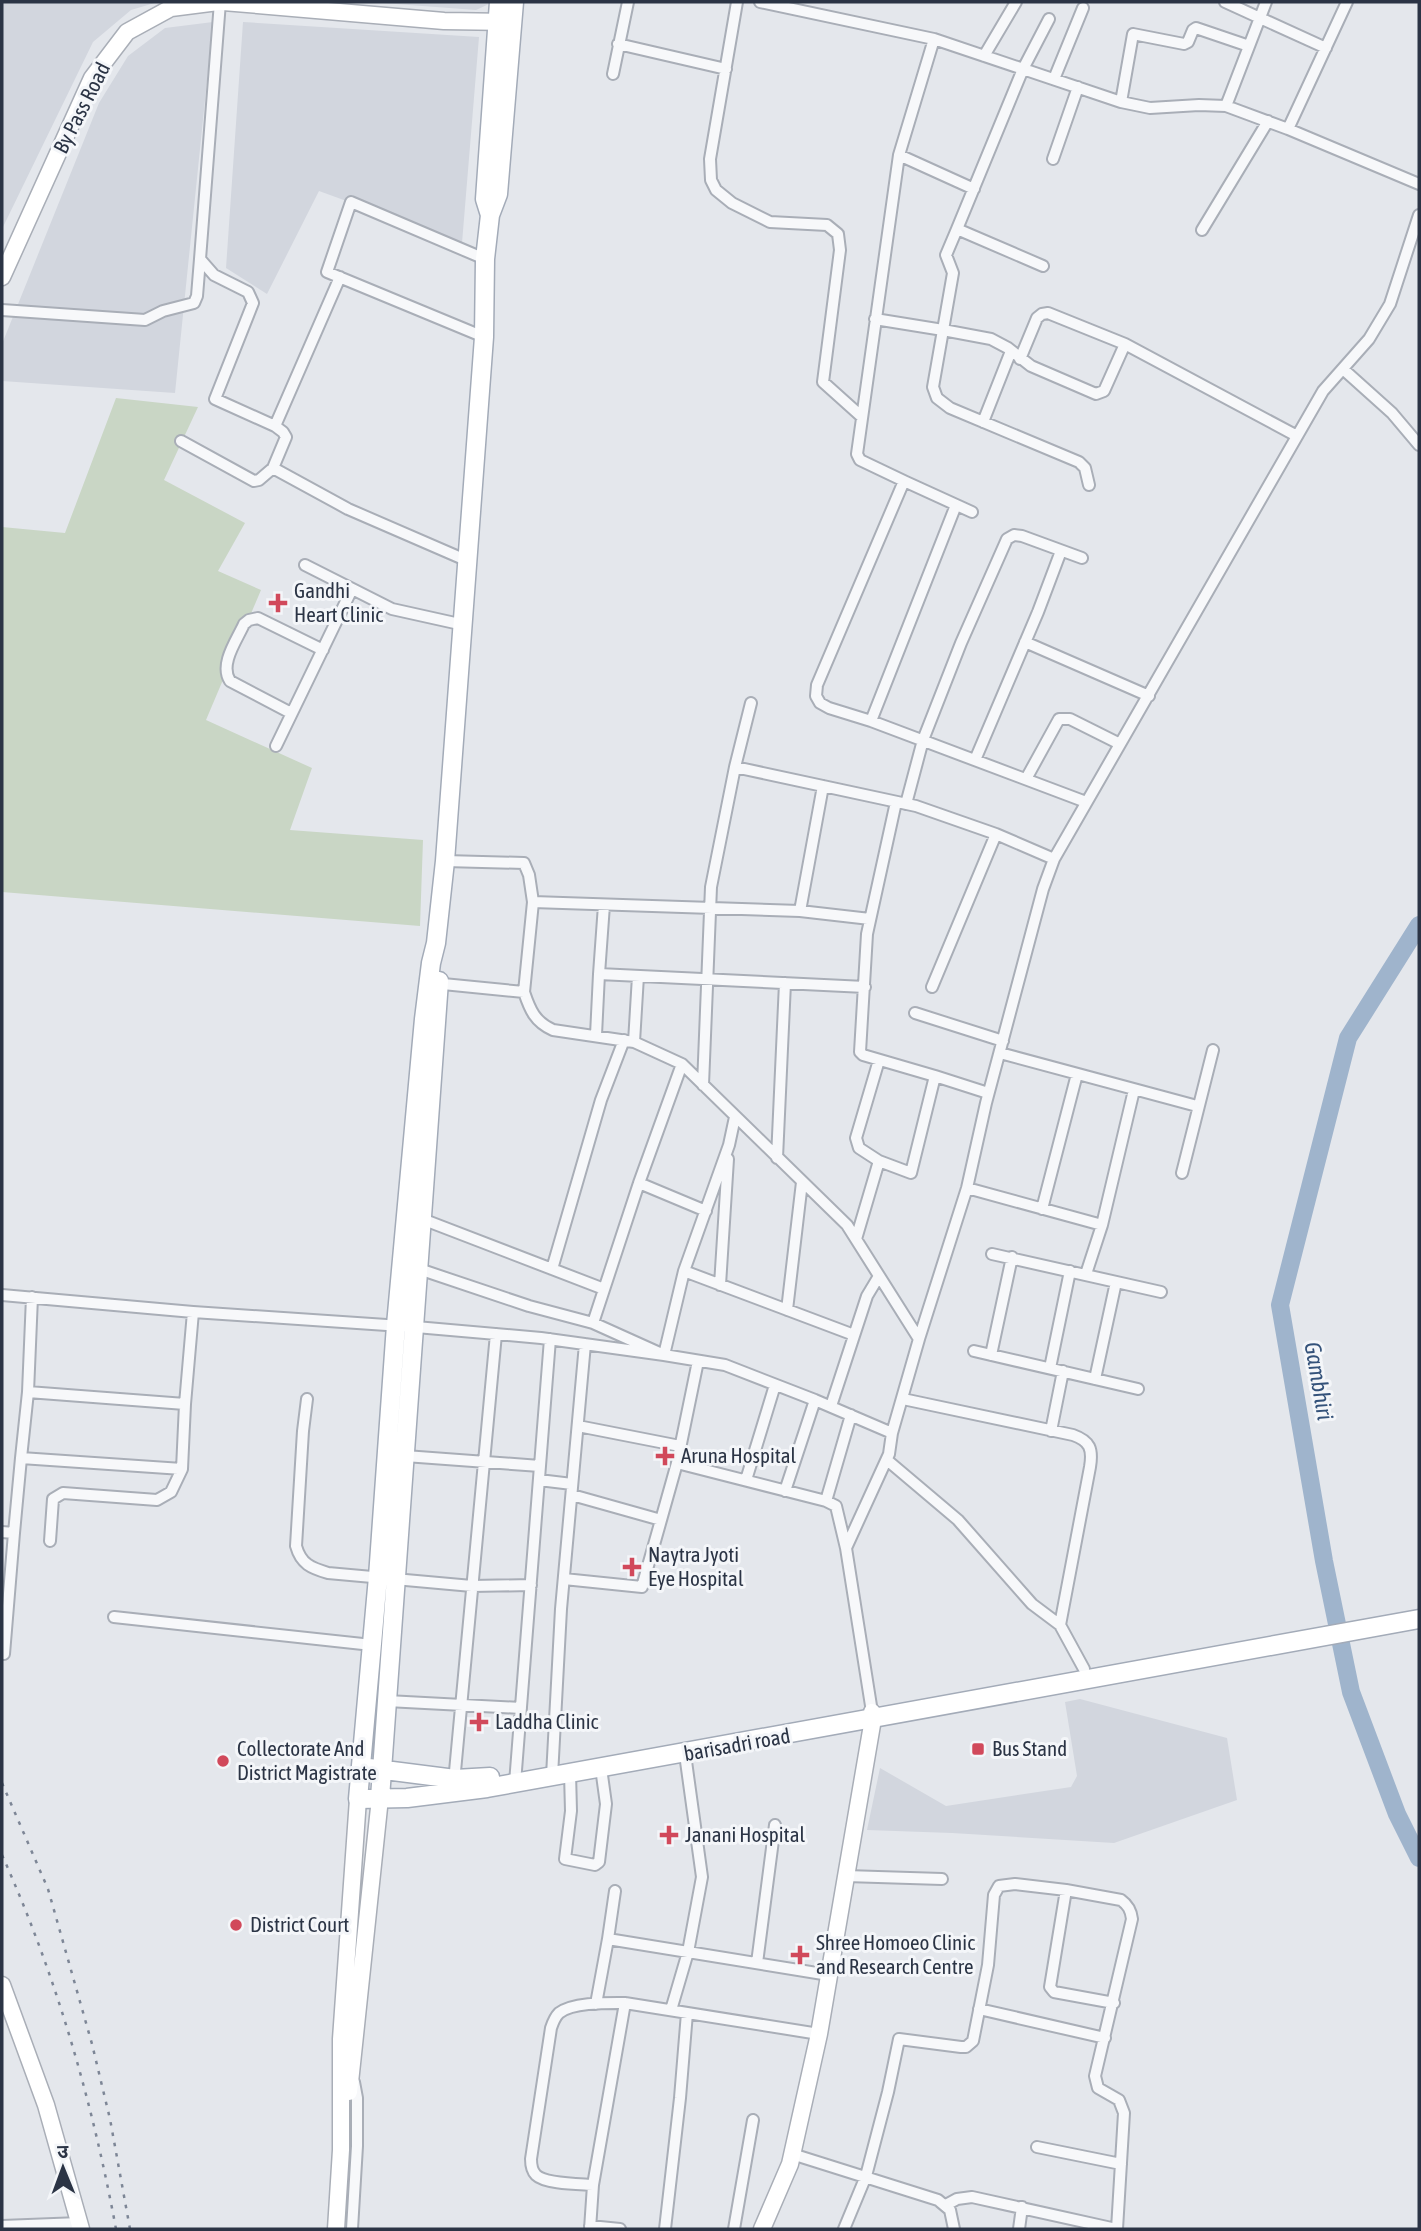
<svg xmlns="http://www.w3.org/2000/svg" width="1421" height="2231" font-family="'Asap Condensed','Noto Sans Devanagari',sans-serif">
  <rect width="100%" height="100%" fill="#e4e7ec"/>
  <path fill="#d2d6de" d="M2,2h156l-27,8 -38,32 -91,187z
    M369,2h120v2l-13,6z
    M213,22l-38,371 -173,-12v-37l97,-241 29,-47 37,-28z
    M243,22l236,15 -17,206 -143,-52 -52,103 -41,-26z
    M1080,1699l147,39 10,62 -123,43 -162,-10 -85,-3 13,-62 66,38 125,-19 6,-11 -12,-74z"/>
  <path fill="#c9d6c5" d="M116,398l82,9 -34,73 81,43 -27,48 43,19 -55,130 106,48 -22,62 133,10 -3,86 -418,-34v-365l63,6z"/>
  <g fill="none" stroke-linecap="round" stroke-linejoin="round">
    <path stroke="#9fb4cc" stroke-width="18" d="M1419,925l-71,113 -68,267 44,256 27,131 46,122 22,44"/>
    <defs>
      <path id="street" d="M220,2l-20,257 14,16 34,17 5,11 -38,96 60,27
        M737,2l-27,157 1,21 5,10 16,13 38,19 57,3 11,9 2,16 -17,132 39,35
        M760,2l174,37 187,63 29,6 49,-3 27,1 62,23 131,55
        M1225,2l101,46
        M934,39l-35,116 -42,299 3,6 44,21 -87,204 -1,11 4,7 9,5 42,13 215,81
        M618,44l108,25
        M984,56l32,-54
        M613,74l15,-72
        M1054,79l29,-71
        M1121,102l12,-68 51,10 4,-2 5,-12 3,-2 53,18
        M1226,106l40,-104
        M1288,129l59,-127
        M899,155l75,34
        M1053,159l25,-72
        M957,229l66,-160 26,-50
        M1202,230l66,-109
        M1043,266l-86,-37 -11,26 7,18 -10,57 48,9 17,9 23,18 65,28 8,-3 21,-47 172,92
        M340,277l-65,149 8,6 3,5 -13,31 75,41 120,52
        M2,310l143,10 18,-9 31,-8 3,-7 3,-37
        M875,319l68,11 -10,57 4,11 13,10 129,54 6,6 4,17
        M484,337l-157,-65 24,-70 134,57
        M1020,359l17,-41 5,-4 6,-1 77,31
        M1343,369l49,44 27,32
        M983,422l28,-71
        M181,441l73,40 5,-1 14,-12
        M904,481l68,31
        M305,565l87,44 72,16
        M1025,642l124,54
        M291,713l-61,-32c-11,-17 7,-41 14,-57l5,-4 9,-2 65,32
        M871,721l85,-216
        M276,746l76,-157
        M975,760l63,-148 23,-61
        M735,767l16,-64
        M1026,779l33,-60h11l50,25
        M896,802l-29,132 -7,118 3,3 72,21
        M906,804l17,-64 38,-97 46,-104 7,-4 8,1 60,22
        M445,861l79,2 5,12 4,27 267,9 70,8
        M604,905l-5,69 266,13
        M800,911l23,-125
        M433,983l91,9c6,18 11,30 29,38l81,12 48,22 165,161 72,114 -27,94
        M932,987l64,-153
        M524,992l9,-90
        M915,1013l88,28
        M596,1035l3,-61
        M634,1042l4,-66
        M1000,1053l197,53
        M879,1060l-23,78 3,10 20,13
        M682,1064l-43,119 67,28
        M703,1085l8,-198 24,-120 181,39 80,28 58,25
        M777,1158l8,-175
        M1182,1173l31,-123
        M967,1188l135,37
        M1042,1209l35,-135
        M422,1219l182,70
        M856,1239l23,-78 32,12 24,-97 53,17
        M992,1254l169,38
        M419,1269l110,37 64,17 71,32 20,-84 45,-126 6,-28
        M552,1269l49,-169 23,-60
        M684,1271l170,64
        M1086,1274l16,-49 32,-135
        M720,1285l8,-126
        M2,1295l191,17 223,15 125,11 123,17 61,10 90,35 77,33 -3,21 -43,94 26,164
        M32,1297l-4,95 157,12 8,-92
        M787,1310l15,-128
        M593,1323l46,-140
        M919,1339l48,-151 19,-85 57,-214 11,-30 269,-468 46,-52 21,-35 29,-89
        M974,1351l164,38
        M991,1355l21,-98
        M698,1361l-21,102 149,38 10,5 10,42
        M1050,1368l20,-97
        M1095,1379l21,-97
        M28,1392l-7,66 161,11 3,-65
        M307,1399l-4,32 -7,115c5,18 15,22 32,27l144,13 59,-1
        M903,1399l170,36c17,6 20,14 17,32l-30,158
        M831,1406l36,-110 12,-20
        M578,1426l102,20
        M1051,1431l12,-60
        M405,1456l135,10
        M887,1460l71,60 74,84 28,21 24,44
        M539,1480l33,4
        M746,1480l29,-95
        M785,1491l30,-91
        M826,1501l25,-86
        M661,1520l16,-57
        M2,1532l12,1 7,-75
        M50,1541l3,-42 10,-6 94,7 14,-8 11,-23
        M564,1579l78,8 19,-67 -89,-25
        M114,1617l258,28
        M4,1654l10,-121
        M387,1701l134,7
        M570,1773l1,38 -6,48 30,6 4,-3 7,-58 -5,-36
        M552,1776l9,-167 24,-265
        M454,1782l42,-448
        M515,1783l35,-444
        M846,1876l96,3
        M1066,1890l55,10c7,5 10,10 11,19l-37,157 3,12 21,12 5,13 -7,116
        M608,1939l7,-48
        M757,1963l18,-138
        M596,2004l12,-65 221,36
        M979,2009l126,29
        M671,2010l17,-58 14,-75 -17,-123
        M1037,2147l84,17
        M792,2154l146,46 12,10 4,19
        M593,2185c-13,-1 -48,-1 -57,-10 -4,-4 -5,-11 -5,-16l20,-131c2,-6 4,-11 8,-15 14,-11 49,-10 66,-10l194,31
        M946,2205l11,-6 15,-2 144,32
        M2,2226l78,-3
        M590,2226l30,3
        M352,2229l5,-83v-48l-3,-16
        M590,2229l3,-44 32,-182
        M665,2229l15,-131 7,-85
        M734,2229l19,-109
        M844,2229l22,-53 22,-84 11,-53 62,8h5l7,-6 15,-76 6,-70 5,-9 16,-2 51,6 -16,97 4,5 60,11
        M1019,2229l3,-22"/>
      <path id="secondary" d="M223,2l221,19 66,1
        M2,277l90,-199 35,-46 44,-24 47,-6
        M2,1985l44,120 35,124
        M349,2092l31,-294
        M336,2229l5,-79v-111l17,-240
        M762,2229l28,-65 29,-130 54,-315 -1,-7"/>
      <path id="primary" d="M514,2l-16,192 -8,21 -5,44 -1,78 -39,524 -9,82 -5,20 -7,56 -28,306 -18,252 -20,222 49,-1 80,-10 932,-169
        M490,215l-5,-16 14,-197
        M361,1767l94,12 35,-2
        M380,1798l59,-817"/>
    </defs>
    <use href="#street" stroke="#a9aeb7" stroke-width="14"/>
    <use href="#secondary" stroke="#a9aeb7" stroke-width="19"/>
    <use href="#primary" stroke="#a3abb8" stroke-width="21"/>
    <use href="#street" stroke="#f7f8fa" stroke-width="10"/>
    <use href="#secondary" stroke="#fff" stroke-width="16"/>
    <use href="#primary" stroke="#fff" stroke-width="18"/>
    <path stroke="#7d8696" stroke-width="2.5" stroke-dasharray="3.5 7" stroke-linecap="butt" d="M2,1783l46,106 44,155 18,75 20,110
      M2,1855c54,120 90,245 114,374"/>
  </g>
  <g fill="#d1495b" stroke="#f4f6f9" stroke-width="2.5">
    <path d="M274.5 592.5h7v7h7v7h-7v7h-7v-7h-7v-7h7z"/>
    <path d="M661.5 1445.5h7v7h7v7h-7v7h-7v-7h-7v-7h7z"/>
    <path d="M628.5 1556.5h7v7h7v7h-7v7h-7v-7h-7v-7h7z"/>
    <path d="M475.5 1711.5h7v7h7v7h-7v7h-7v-7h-7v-7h7z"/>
    <rect x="971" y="1742" width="14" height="14" rx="3.5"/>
    <circle cx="223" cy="1761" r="7"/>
    <path d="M665.5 1824.5h7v7h7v7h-7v7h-7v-7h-7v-7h7z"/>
    <circle cx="236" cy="1925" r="7"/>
    <path d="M796.5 1944.5h7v7h7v7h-7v7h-7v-7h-7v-7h7z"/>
  </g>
  <g text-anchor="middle" stroke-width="6" stroke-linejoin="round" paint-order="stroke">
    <g font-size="21" fill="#2b3445" stroke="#f4f6f9">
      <text transform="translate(82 108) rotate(-63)" y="7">By Pass Road</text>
      <text transform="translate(737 1745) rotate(-10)" y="7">barisadri road</text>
    </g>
    <g font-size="21" fill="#2b3445" stroke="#f4f6f9" text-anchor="start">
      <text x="294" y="598">Gandhi<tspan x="294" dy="24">Heart Clinic</tspan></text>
      <text x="681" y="1463">Aruna Hospital</text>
      <text x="648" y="1562">Naytra Jyoti<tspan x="648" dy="24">Eye Hospital</tspan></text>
      <text x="495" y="1729">Laddha Clinic</text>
      <text x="237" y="1756">Collectorate And<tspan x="237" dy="24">District Magistrate</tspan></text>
      <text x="992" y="1756">Bus Stand</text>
      <text x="685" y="1842">Janani Hospital</text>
      <text x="250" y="1932">District Court</text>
      <text x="816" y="1950">Shree Homoeo Clinic<tspan x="816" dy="24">and Research Centre</tspan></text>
    </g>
    <g font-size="23" font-style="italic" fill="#34527a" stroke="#f4f6f9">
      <text transform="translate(1319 1381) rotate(80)" y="8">Gambhiri</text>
    </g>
  </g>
  <rect width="1421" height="2231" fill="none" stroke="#2b3445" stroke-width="7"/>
  <g transform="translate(63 2168) rotate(359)" stroke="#f4f6f9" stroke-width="5" paint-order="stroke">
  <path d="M0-5L12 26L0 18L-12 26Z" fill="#2b3445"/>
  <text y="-10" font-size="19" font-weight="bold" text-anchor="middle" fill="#2b3445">उ</text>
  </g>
</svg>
